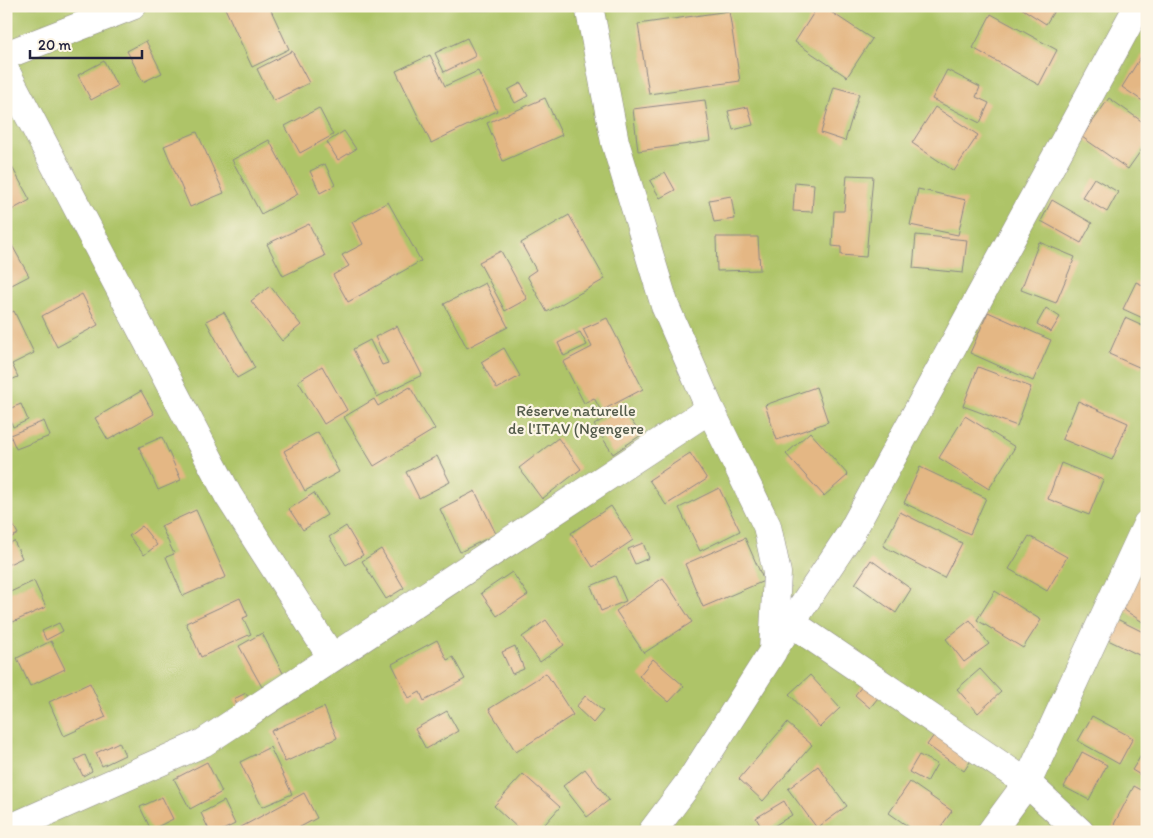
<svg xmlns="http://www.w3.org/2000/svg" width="1153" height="838" font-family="Itim,sans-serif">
  <rect width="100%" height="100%" fill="#fcf5e5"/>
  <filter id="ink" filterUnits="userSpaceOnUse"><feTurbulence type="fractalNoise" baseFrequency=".02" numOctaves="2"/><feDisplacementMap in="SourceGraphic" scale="10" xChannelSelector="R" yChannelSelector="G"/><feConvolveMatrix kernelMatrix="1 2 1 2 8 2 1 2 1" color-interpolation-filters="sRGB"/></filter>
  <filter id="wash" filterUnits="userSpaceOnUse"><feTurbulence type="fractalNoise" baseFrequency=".0096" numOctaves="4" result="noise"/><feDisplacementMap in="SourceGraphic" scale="20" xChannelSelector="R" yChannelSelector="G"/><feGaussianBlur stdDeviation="1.12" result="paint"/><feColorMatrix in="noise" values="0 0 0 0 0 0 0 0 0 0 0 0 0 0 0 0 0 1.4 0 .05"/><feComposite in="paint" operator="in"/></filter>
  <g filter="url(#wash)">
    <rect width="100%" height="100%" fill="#f3eacf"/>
    <path fill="#aec468" stroke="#687352" d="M6,6h1141v826h-1141z"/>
    <g id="blocks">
      <path fill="#e4b784" d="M224,6h45l20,43 -37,18z
        M818,6h4l50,33 -25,38 -52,-35z
        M1018,6h39l-11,18z
        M729,11l11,70 -91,13 -11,-70z
        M991,14l66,36 -18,35 -66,-37z
        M467,38l9,18 -32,16 -9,-19z
        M146,41l16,32 -19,9 -16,-31z
        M292,51l17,32 -36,18 -16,-32z
        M430,55l15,31 33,-15 19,40 -66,32 -35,-72z
        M1142,55l5,3v46l-25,-17z
        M104,61l13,25 -26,14 -13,-25z
        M947,70l33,17 -4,10 13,6 -9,20 -48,-24z
        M521,83l7,13 -13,7 -7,-13z
        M834,87l25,7 -14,47 -24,-8z
        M545,98l17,37 -59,26 -16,-38z
        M1109,98l38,27v17l-19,27 -46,-32z
        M705,100l6,41 -73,10 -5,-42z
        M748,107l5,18 -20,5 -5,-19z
        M935,107l43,28 -24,36 -42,-28z
        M319,108l14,27 -33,18 -15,-27z
        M344,131l12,18 -18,11 -11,-18z
        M197,132l27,61 -34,14 -26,-61z
        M269,140l29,54 -37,20 -29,-54z
        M325,164l10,21 -15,8 -10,-22z
        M12,167l18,33 -24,13v-43z
        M665,172l10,18 -15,8 -10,-17z
        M847,175l26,1 -7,81 -25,-2v-8l-9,-1 2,-35h10z
        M1094,178l24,14 -11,20 -25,-15z
        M795,182l19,2 -2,28 -19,-1z
        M918,189l48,11 -8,35 -48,-10z
        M731,196l4,23 -21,3 -5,-22z
        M1052,200l40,23 -11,20 -40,-22z
        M388,202l33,59 -73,41 -15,-27 16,-9 -7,-11 21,-11 -11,-22z
        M569,215l36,64 -58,33 -20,-36 9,-6 -15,-27z
        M309,224l16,32 -42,20 -16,-32z
        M916,235l51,5 -4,33 -50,-5z
        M716,237h42l2,33 -43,1z
        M8,238l21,38 -23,12v-49z
        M1039,242l36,15 -19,46 -35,-13z
        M501,251l26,48 -22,12 -26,-49z
        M1136,282l11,5v33l-24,-11z
        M485,283l23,44 -41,21 -23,-44z
        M270,286l31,39 -19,16 -31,-40z
        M82,294l16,31 -41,22 -15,-31z
        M1046,308l14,9 -9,15 -14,-8z
        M14,311l20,42 -22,11 6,13 -12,5v-67z
        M224,312l31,56 -18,10 -31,-57z
        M988,312l63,28 -18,41 -63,-28z
        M607,318l36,71 -42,22 -7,-13 -10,5 -21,-41 29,-15 -9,-18z
        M1125,318l22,10v26l-6,14 -32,-14z
        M397,326l25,49 -45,22 -24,-48 17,-9 12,25 6,-2 -13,-26z
        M580,332l7,13 -23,11 -6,-13z
        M504,348l16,28 -23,13 -16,-27z
        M322,366l25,44 -23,14 -26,-43z
        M978,367l53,20 -14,39 -54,-20z
        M410,387l25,42 -61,37 -30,-49 30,-18 4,7z
        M816,387l12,35 -51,18 -12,-35z
        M141,391l13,23 -46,26 -13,-22z
        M1078,401l50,22 -16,37 -50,-21z
        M21,404l7,16 -15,7 -7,-17z
        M622,407l19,28 -28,19 -19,-29z
        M965,416l50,31 -26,42 -50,-31z
        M44,421l6,15 -34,13 -6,-14z
        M318,432l21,40 -34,19 -21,-40z
        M810,432l38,43 -24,21 -38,-42z
        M162,437l19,43 -23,10 -19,-43z
        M558,438l23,31 -39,30 -23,-31z
        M690,453l17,26 -41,26 -17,-25z
        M437,456l13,26 -31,16 -13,-26z
        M1061,463l42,17 -14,35 -41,-16z
        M920,467l66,31 -16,36 -66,-31z
        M719,488l21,43 -40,20 -21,-43z
        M475,491l21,43 -36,18 -20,-43z
        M314,493l13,22 -24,15 -14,-21z
        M611,506l22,34 -40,27 -22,-34z
        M196,510l30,67 -43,19 -17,-39 8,-3 -13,-28z
        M900,512l62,31 -18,35 -61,-32z
        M9,517l9,17 -12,6v-22z
        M142,526l15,19 -13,10 -15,-19z
        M346,526l17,29 -17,10 -17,-28z
        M1029,536l38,21 -20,34 -38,-22z
        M745,538l19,43 -61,26 -18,-43z
        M14,541l8,17 -15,7 -1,-20z
        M643,543l6,15 -14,6 -7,-15z
        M381,549l23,39 -18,11 -24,-38z
        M871,560l40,29 -15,24 -41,-29z
        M512,572l16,23 -31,21 -16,-23z
        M615,576l11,25 -25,10 -10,-25z
        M1137,576l10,6v43l-30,-20z
        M663,578l29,44 -48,31 -28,-42z
        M34,581l12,26 -33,15 -7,-14v-14z
        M995,591l46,29 -18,28 -46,-28z
        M240,598l8,18 -5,2 8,16 -50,23 -15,-34z
        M1115,618l32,16v16l-4,7 -37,-18z
        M546,620l18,25 -24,17 -18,-25z
        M970,620l19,24 -25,18 -18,-23z
        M59,623l4,8 -17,9 -4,-9z
        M262,633l22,42 -22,12 -23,-41z
        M437,640l10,20 6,-3 12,22 -41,22 -4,-9 -11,6 -17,-34z
        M51,641l14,28 -35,17 -13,-28z
        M515,646l9,23 -12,5 -10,-22z
        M653,659l31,27 -15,16 -30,-26z
        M980,669l21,23 -23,21 -21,-24z
        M546,673l27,42 -57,37 -27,-43z
        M810,675l30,33 -20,19 -31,-33z
        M866,681l15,13 -11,14 -15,-13z
        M90,683l16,34 -42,19 -15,-34z
        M246,693l6,13 -11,6 -7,-13z
        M585,696l18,15 -10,12 -17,-16z
        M324,707l13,31 -52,24 -14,-31z
        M447,711l11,20 -32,18 -11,-20z
        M1092,716l41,22 -14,26 -41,-23z
        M787,723l25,22 -49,56 -24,-22z
        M939,728l37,25 -12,18 -37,-26z
        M119,742l6,13 -23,11 -6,-13z
        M1147,746v33l-15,-9z
        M270,747l22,47 -30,13 -22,-45z
        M1082,752l25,13 -18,35 -25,-13z
        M85,755l7,16 -9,5 -8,-16z
        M919,755l18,9 -10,18 -18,-10z
        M207,762l15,30 -32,17 -16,-30z
        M818,766l29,40 -30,22 -29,-39z
        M585,769l24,31 -22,17 -24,-31z
        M523,774l37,33 -22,25h-16l-28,-26z
        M910,782l42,29 -15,21h-21l-27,-19z
        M1134,786l13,7v35l-2,4h-31l-3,-2z
        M304,793l13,25 -26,14h-59z
        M162,797l11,22 -22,11 -11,-23z
        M224,801l11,23 -16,8h-9l-9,-19z
        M784,801l8,14 -28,17 -8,-14z"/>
    </g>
  </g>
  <g filter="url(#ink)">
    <use href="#blocks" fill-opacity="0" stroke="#8a8685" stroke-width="1"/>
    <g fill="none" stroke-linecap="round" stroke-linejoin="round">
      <defs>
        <path id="minor" d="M589,6l26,136 50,164 45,103 57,117 10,47 -4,78 -82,129 -39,52
          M6,55l126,-49
          M6,72l222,423 104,163
          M790,622l237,161 53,49
          M775,647l76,-114 287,-527
          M6,830l197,-87 507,-334
          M991,832l36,-49 120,-259"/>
      </defs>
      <use href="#minor" stroke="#8a8685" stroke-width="29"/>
      <use href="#minor" stroke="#fff" stroke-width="28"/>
    </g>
  </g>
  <g text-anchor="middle" stroke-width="4.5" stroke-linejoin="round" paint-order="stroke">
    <g font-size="16" fill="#535b4b" stroke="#fcf5e5">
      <text x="576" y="416">Réserve naturelle<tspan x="576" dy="18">de l'ITAV (Ngengere</tspan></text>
    </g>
  </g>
  <rect width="1153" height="838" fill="none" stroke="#fcf5e5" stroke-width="25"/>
  <path d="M30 50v8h112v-8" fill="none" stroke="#22223b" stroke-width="2.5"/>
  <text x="38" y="50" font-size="15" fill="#22223b" stroke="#fcf5e5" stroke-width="4" paint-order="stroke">20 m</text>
</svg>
